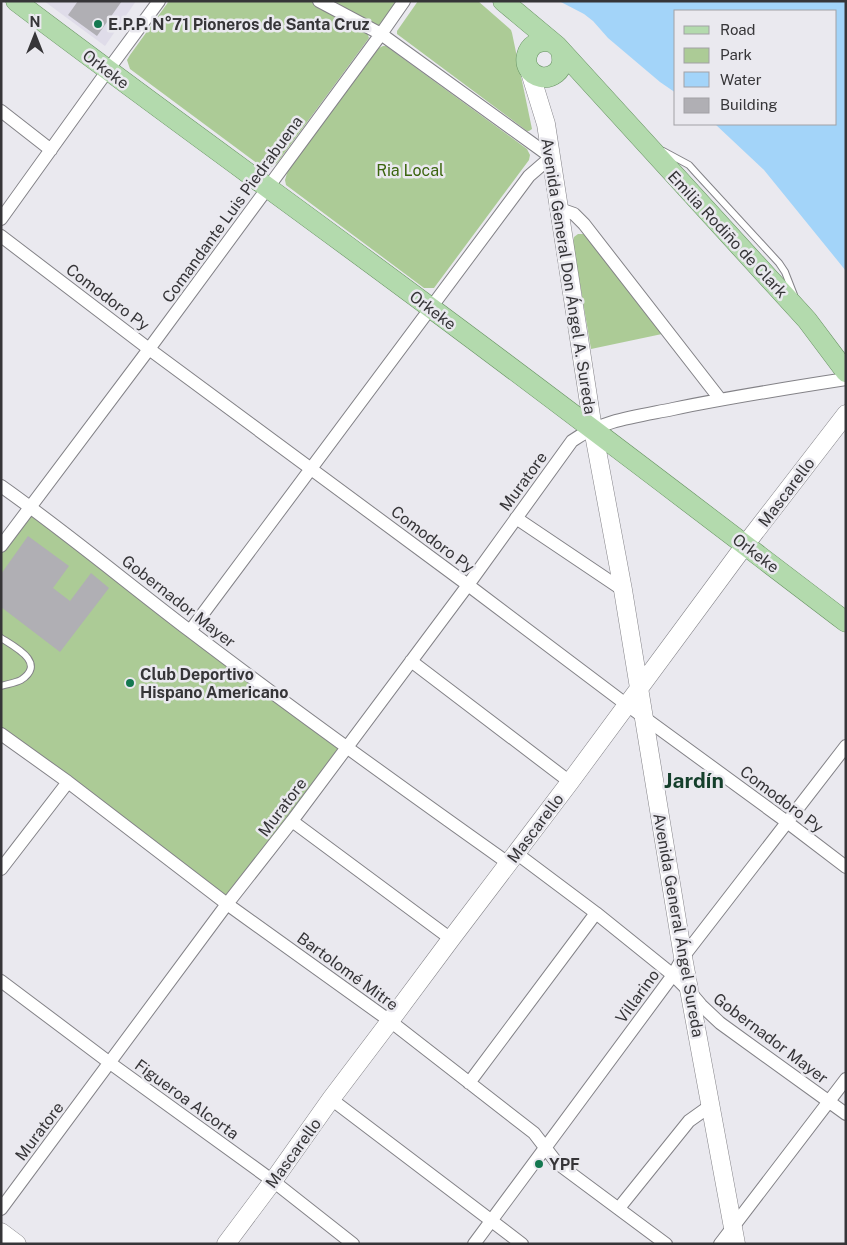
<svg xmlns="http://www.w3.org/2000/svg" width="847" height="1245" font-family="'Public Sans',sans-serif">
  <rect width="100%" height="100%" fill="#eae9ef"/>
  <path fill="#dfdce9" d="M44,1h92l-31,45z"/>
  <path fill="#accb96" d="M169,1h143l52,28 3,3 2,6 -92,125 -4,3 -7,4 -136,-101 -3,-9 3,-5z
    M328,1h70l-18,24 -5,1z
    M418,1h60l33,29 1,3 20,96 -3,2h-2l-130,-97v-3z
    M383,46h3l141,103 3,6 -1,5 -95,128h-10l-4,-3 -134,-100 -1,-5 3,-10 91,-122z
    M578,234h5l6,3 73,97 -71,15 -18,-106 1,-6z
    M30,507l317,241 -120,156 -226,-170v-188z"/>
  <path fill="#a3d4f9" d="M559,1h287v270l-82,-101 -49,-46h121v-113h-160v82l-16,-11 -52,-44 -15,-17 -9,-7z"/>
  <path fill="#b0afb4" d="M78,1h44l-25,35 -29,-21z
    M28,536l41,30 -16,22 17,13 21,-28 18,15 -49,64 -59,-45v-33z"/>
  <g fill="none" stroke-linecap="round" stroke-linejoin="round">
    <defs>
      <path id="service" d="M663,151l26,14 9,10 81,88 6,9 9,23
        M1,638c14,9 46,25 20,42 -6,3 -14,4 -20,6"/>
      <path id="minor" d="M1,111l50,39
        M560,209l14,5 10,10 136,175
        M1,219l107,-149 51,-69
        M1,236l148,113 319,236 159,120 160,117 59,45
        M1,486c65,46 126,97 189,145 105,80 211,156 318,232
        M516,518l107,72
        M1,546l148,-197 232,-315 23,-33
        M190,631l339,-455 22,-19 -170,-123 -62,-33
        M411,661l159,121
        M1,734l67,48 159,122 163,117 144,112 23,30 109,81
        M292,821l159,118
        M516,853l80,60 77,62 17,17 11,13 19,18 126,91
        M1,869l67,-87
        M1,981l109,82 163,118 80,63
        M469,1083l127,-170
        M331,1099l191,145
        M619,1208l70,-87 21,-15
        M1,1209l226,-305 65,-83 176,-236 104,-144c29,-21 67,-25 101,-32 57,-12 115,-21 173,-30
        M474,1244l199,-269 10,-18 163,-211
        M720,1244l126,-165"/>
      <path id="secondary" d="M529,69l17,55 47,305 30,161 60,367 53,287
        M1,1232l16,12
        M226,1244l47,-63 58,-82 59,-78 61,-82 119,-157 175,-237 101,-131"/>
      <path id="primary" d="M16,1c137,104 277,204 415,307 139,103 277,209 415,314
        M503,1l54,45 250,274 39,52
        M551,42c-27,-6 -34,30 -10,35 5,1 10,0 15,-4 7,-6 7,-13 5,-22"/>
    </defs>
    <use href="#service" stroke="#838287" stroke-width="8"/>
    <use href="#minor" stroke="#838287" stroke-width="14"/>
    <use href="#secondary" stroke="#838287" stroke-width="19"/>
    <use href="#primary" stroke="#669161" stroke-width="21"/>
    <use href="#service" stroke="#fff" stroke-width="6"/>
    <use href="#minor" stroke="#fff" stroke-width="12"/>
    <use href="#secondary" stroke="#fff" stroke-width="18"/>
    <use href="#primary" stroke="#b3daad" stroke-width="20"/>
  </g>
  <g fill="#147850" stroke="#eae9ef" stroke-width="2">
    <circle cx="98" cy="24" r="5"/>
    <circle cx="130" cy="683" r="5"/>
    <circle cx="539" cy="1164" r="5"/>
  </g>
  <g text-anchor="middle" stroke-width="5" stroke-linejoin="round" paint-order="stroke">
    <g font-size="16" font-weight="bold" fill="#363538" stroke="#eae9ef" text-anchor="start">
      <text x="108" y="30">E.P.P. N°71 Pioneros de Santa Cruz</text>
      <text x="140" y="680">Club Deportivo<tspan x="140" dy="18">Hispano Americano</tspan></text>
      <text x="549" y="1170">YPF</text>
    </g>
    <g font-size="16" fill="#363538" stroke="#eae9ef">
      <text transform="translate(106 69) rotate(37)" y="6">Orkeke</text>
      <text transform="translate(232 209) rotate(-54)" y="6">Comandante Luis Piedrabuena</text>
      <text transform="translate(728 234) rotate(47)" y="6">Emilia Rodiño de Clark</text>
      <text transform="translate(569 276) rotate(81)" y="6">Avenida General Don Ángel A. Sureda</text>
      <text transform="translate(108 297) rotate(37)" y="6">Comodoro Py</text>
      <text transform="translate(433 310) rotate(37)" y="6">Orkeke</text>
      <text transform="translate(523 481) rotate(-54)" y="6">Muratore</text>
      <text transform="translate(786 492) rotate(-53)" y="6">Mascarello</text>
      <text transform="translate(433 539) rotate(37)" y="6">Comodoro Py</text>
      <text transform="translate(756 553) rotate(37)" y="6">Orkeke</text>
      <text transform="translate(179 601) rotate(38)" y="6">Gobernador Mayer</text>
      <text transform="translate(782 799) rotate(37)" y="6">Comodoro Py</text>
      <text transform="translate(282 807) rotate(-53)" y="6">Muratore</text>
      <text transform="translate(535 828) rotate(-53)" y="6">Mascarello</text>
      <text transform="translate(679 925) rotate(80)" y="6">Avenida General Ángel Sureda</text>
      <text transform="translate(348 971) rotate(36)" y="6">Bartolomé Mitre</text>
      <text transform="translate(637 996) rotate(-54)" y="6">Villarino</text>
      <text transform="translate(771 1038) rotate(37)" y="6">Gobernador Mayer</text>
      <text transform="translate(187 1099) rotate(36)" y="6">Figueroa Alcorta</text>
      <text transform="translate(39 1131) rotate(-53)" y="6">Muratore</text>
      <text transform="translate(293 1153) rotate(-54)" y="6">Mascarello</text>
    </g>
    <g font-size="16" fill="#3b650e" stroke="#eae9ef">
      <text x="410" y="176">Ria Local</text>
    </g>
    <g font-size="21" font-weight="bold" fill="#143f2b" stroke="#eae9ef">
      <text x="694" y="788">Jardín</text>
    </g>
  </g>
  <rect width="847" height="1245" fill="none" stroke="#363538" stroke-width="5"/>
  <rect x="674" y="10" width="162" height="115" fill="#eae9ef" stroke="#a2a1a6"/>
  <rect x="684" y="26" width="25" height="8" fill="#b3daad" stroke="#a2a1a6"/>
  <text x="720" y="35" font-size="15" fill="#363538">Road</text>
  <rect x="684" y="48" width="25" height="15" fill="#accb96" stroke="#a2a1a6"/>
  <text x="720" y="60" font-size="15" fill="#363538">Park</text>
  <rect x="684" y="72" width="25" height="15" fill="#a3d4f9" stroke="#a2a1a6"/>
  <text x="720" y="85" font-size="15" fill="#363538">Water</text>
  <rect x="684" y="98" width="25" height="15" fill="#b0afb4" stroke="#a2a1a6"/>
  <text x="720" y="110" font-size="15" fill="#363538">Building</text>
  <g transform="translate(35 35)" stroke="#eae9ef" stroke-width="4" paint-order="stroke">
  <path d="M0-4L9 19L0 12L-9 19Z" fill="#363538"/>
  <text y="-8" font-size="14" font-weight="bold" text-anchor="middle" fill="#363538">N</text>
  </g>
</svg>
